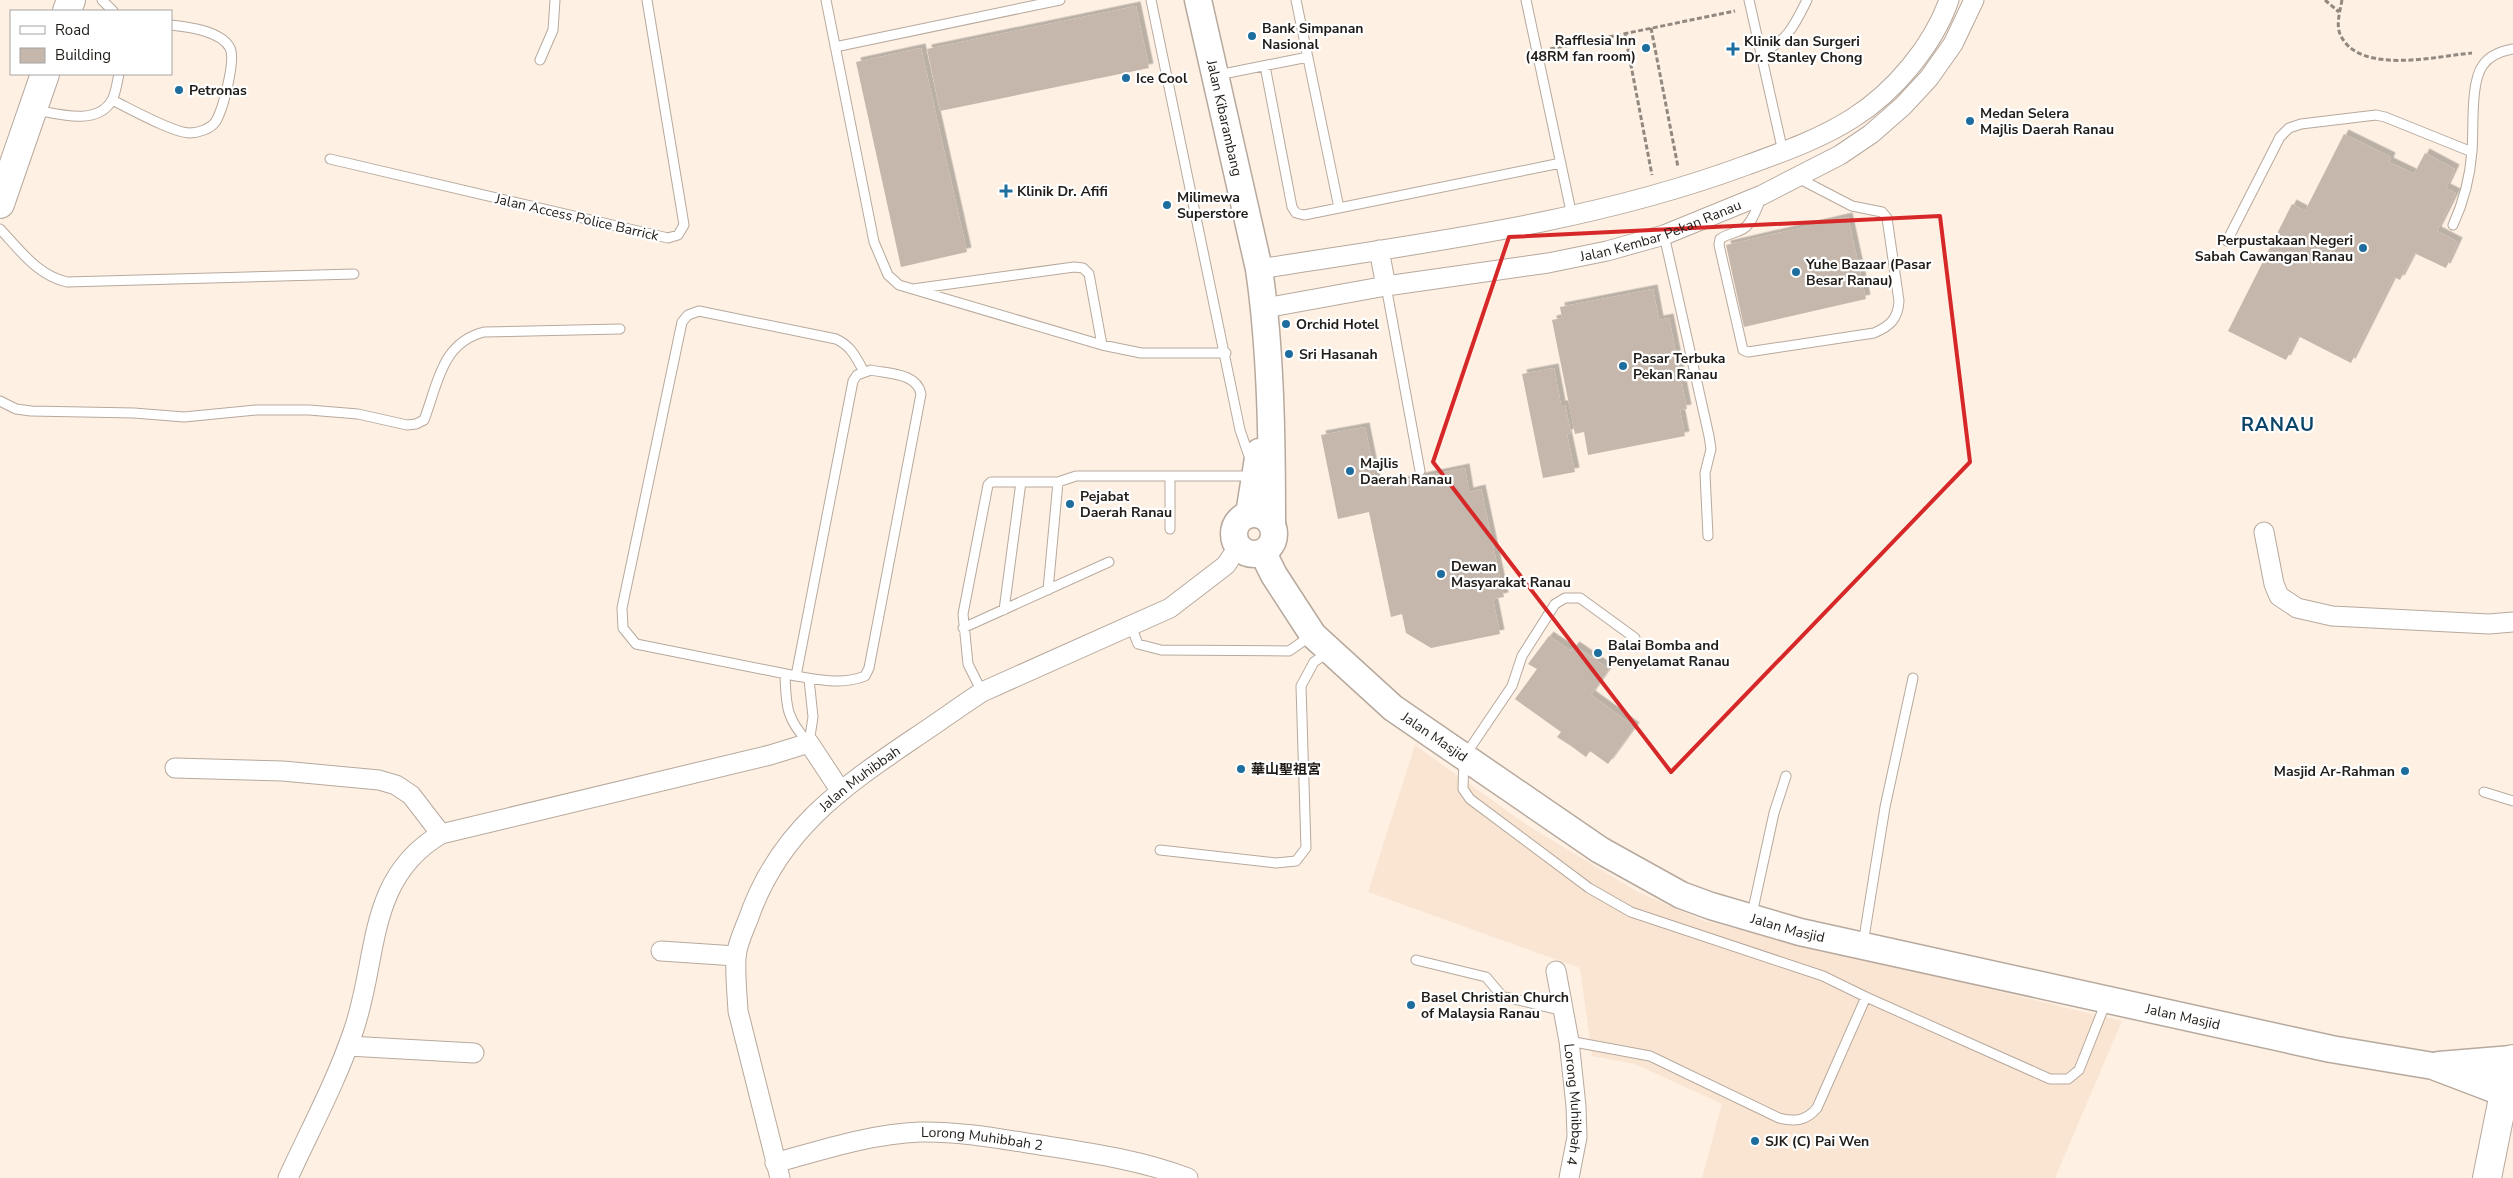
<svg xmlns="http://www.w3.org/2000/svg" width="2513" height="1178" font-family="'Nunito Sans','Noto Sans SC',sans-serif">
  <defs>
    <filter id="shadow"><feDropShadow dx="4.5" dy="-4.5" stdDeviation="0" flood-color="#0004"/></filter>
  </defs>
  <rect width="100%" height="100%" fill="#fef0e3"/>
  <path fill="#fae5d3" d="M1415,745l112,80 111,67 66,29 418,100 -67,157h-353l20,-74 -87,-40 -43,-8 -12,-88 -212,-76z"/>
  <path fill="#c5b7ab" filter="url(#shadow)" d="M1136,6l13,62 -209,43 -13,-62z
    M921,48l46,204 -66,15 -45,-205z
    M2344,134l47,23 -2,5 25,12 11,-21 30,16 -9,19 10,5 -19,38 21,11 -12,26 -32,-15 -14,27 -6,-3 -43,86 -53,-27 -12,24 -58,-29 64,-127 13,7z
    M1848,217l18,82 -122,28 -18,-82z
    M1653,289l6,31 10,-2 18,91 -7,1 5,26 -97,19 -4,-23 -9,2 -23,-114 10,-2 -2,-11z
    M1554,368l7,37h4l6,28 -4,1 8,38 -32,6 -21,-104z
    M1365,427l12,59 88,-18 4,24 12,-3 23,108 -11,2 7,35 -69,14 -25,-15 -4,-19 -11,3 -22,-105 -31,7 -17,-84z
    M1549,636l22,15 4,-5 34,23 -18,26 44,32 -27,37 -18,-13 -4,6 -15,-11 -14,-9 4,-5 -46,-33 22,-30 -9,-5z"/>
  <g fill="none" stroke-linecap="round" stroke-linejoin="round">
    <defs>
      <path id="lane" d="M102,0l11,11
        M826,0l48,242 14,33 11,10 203,60 39,8h85
        M1151,0l89,430 10,29
        M1296,0l43,208 222,-45
        M1526,0l46,216
        M1749,0l34,152
        M835,47l225,-47
        M1761,51c25,-6 35,-29 46,-51
        M540,60l13,-30 2,-30
        M1265,66l27,141 4,6 8,2 35,-7
        M1218,75l90,-18
        M112,100c17,8 59,32 77,33 9,0 22,-4 27,-12 7,-12 20,-61 14,-73 -9,-17 -41,-21 -59,-23
        M36,110c22,4 62,16 76,-10 4,-7 5,-18 7,-26
        M330,159l338,79 10,-3 6,-10 -37,-225
        M1762,197c-5,9 -9,26 -19,32 -8,4 -16,5 -23,10l-1,6 24,105 5,2 126,-19c16,-7 24,-14 25,-32l-12,-83 -5,-6 -30,-6 -54,-28
        M2453,225c11,-24 17,-47 19,-74 2,-22 -2,-69 11,-86 7,-10 19,-14 30,-16
        M0,229c20,21 37,46 67,53l287,-8
        M1664,235l45,201 2,13 -6,24 3,63
        M2227,241l53,-104 9,-9 12,-4 75,-9 9,2 87,35
        M1386,286l34,185
        M913,289l161,-22 9,1 6,6 13,71
        M871,370c18,4 46,3 50,24l-52,274 -4,8c-22,9 -46,4 -69,0l57,-295 4,-6z
        M0,401l16,8 15,2 103,2 50,4 72,-7h53l49,4 49,11 9,-1 8,-4c14,-36 17,-77 60,-88l136,-3
        M1170,529v-53
        M1048,590l10,-108
        M1004,610l17,-128
        M1131,626l7,18 23,6 128,1 23,-16
        M963,628l146,-66
        M1635,638l-55,-40h-15l-10,6 -33,52 -10,30 -48,71 -1,32 7,10 119,89 42,24 192,64 43,21 184,82h18l11,-9 27,-68
        M785,674c1,32 1,45 24,69
        M796,676l-160,-32 -13,-16 -1,-20 60,-286 6,-7 11,-4 137,28c15,7 20,18 28,33
        M809,679l4,38 -4,26
        M982,692l-14,-28 -5,-50 25,-129 3,-3h67l18,-6h177
        M2484,792l29,9
        M1160,850l116,13 20,-2 10,-13 -5,-162 13,-24 13,-9
        M1752,914l22,-101 12,-37
        M1863,944l22,-137 28,-129
        M1416,960l70,17 16,19 61,15
        M1569,1041l81,15 129,62c16,4 27,3 38,-10l49,-111"/>
      <g id="street">
        <path d="M1379,250l7,36"/>
        <path d="M1259,269c164,-26 332,-46 488,-104 36,-13 73,-26 106,-47 41,-26 80,-72 96,-118"/>
        <path id="s1" d="M1265,308l121,-22 162,-23 59,-12 57,-16 98,-40 78,-40 31,-21 32,-28 26,-28 24,-34 21,-44"/>
        <path d="M2264,532l10,52 5,12 18,12 35,8 157,8 24,-2"/>
        <path d="M175,768l108,3 96,9 17,5 15,10 30,39"/>
        <path d="M661,951l75,5"/>
        <path id="s2" d="M1556,971l13,70 7,65 1,31 -8,41"/>
        <path d="M348,1046l126,7"/>
        <path id="s3" d="M775,1163c47,-13 95,-29 145,-31 39,-1 81,7 120,13 51,8 100,15 148,33"/>
        <path d="M288,1178c22,-48 48,-96 65,-146 26,-73 12,-153 88,-198l329,-79 39,-12 31,47"/>
        <path id="s4" d="M780,1178l-42,-167c-1,-18 -3,-36 -2,-54 1,-13 8,-27 13,-40 30,-86 92,-129 164,-178 23,-15 46,-32 69,-47l188,-84 56,-43 12,-18"/>
      </g>
      <g id="secondary">
        <path id="s5" d="M1198,0l61,269c12,82 13,172 13,255"/>
        <circle cx="1254" cy="534" r="20"/>
        <path d="M1249,514l10,-62"/>
        <path id="s6" d="M1263,553l11,22 39,60 80,73 207,142 81,45 30,11 89,26 531,117 102,17 71,27"/>
        <path d="M2439,1065l73,-6"/>
      </g>
      <path id="primary" d="M2513,1059c-16,9 -19,32 0,41
        M2487,1178l17,-85"/>
      <path id="highway" d="M67,11l4,-11
        M0,204l45,-130"/>
    </defs>
    <use href="#lane" stroke="#b7a99d" stroke-width="11"/>
    <use href="#street" stroke="#b7a99d" stroke-width="21"/>
    <use href="#secondary" stroke="#b7a99d" stroke-width="29"/>
    <use href="#primary" stroke="#b7a99d" stroke-width="30"/>
    <use href="#highway" stroke="#b7a99d" stroke-width="30"/>
    <path stroke="#91887f" stroke-width="3" stroke-dasharray="5 2.5" stroke-linecap="butt" d="M2325,0l14,12
      M2342,0c-2,11 -6,24 -2,34 18,42 97,22 132,19
      M1651,28l27,139
      M1625,34l27,141
      M1550,49l185,-38"/>
    <use href="#lane" stroke="#fff" stroke-width="9"/>
    <use href="#street" stroke="#fff" stroke-width="19"/>
    <use href="#secondary" stroke="#fff" stroke-width="26"/>
    <use href="#primary" stroke="#fff" stroke-width="28"/>
    <use href="#highway" stroke="#fff" stroke-width="28"/>
  </g>
  <path fill="none" stroke="#d62828" stroke-width="4" stroke-linejoin="round" d="M1940,216l30,246 -299,310 -238,-310 76,-225z"/>
  <g fill="#1d6d9e" stroke="#fff" stroke-width="2">
    <circle cx="1252" cy="36" r="5"/>
    <circle cx="1646" cy="48" r="5"/>
    <path d="M1730.5 41.5h5v5h5v5h-5v5h-5v-5h-5v-5h5z"/>
    <circle cx="1126" cy="78" r="5"/>
    <circle cx="179" cy="90" r="5"/>
    <circle cx="1970" cy="121" r="5"/>
    <path d="M1003.5 183.5h5v5h5v5h-5v5h-5v-5h-5v-5h5z"/>
    <circle cx="1167" cy="205" r="5"/>
    <circle cx="2363" cy="248" r="5"/>
    <circle cx="1796" cy="272" r="5"/>
    <circle cx="1286" cy="324" r="5"/>
    <circle cx="1289" cy="354" r="5"/>
    <circle cx="1623" cy="366" r="5"/>
    <circle cx="1350" cy="471" r="5"/>
    <circle cx="1070" cy="504" r="5"/>
    <circle cx="1441" cy="574" r="5"/>
    <circle cx="1598" cy="653" r="5"/>
    <circle cx="1241" cy="769" r="5"/>
    <circle cx="2405" cy="771" r="5"/>
    <circle cx="1411" cy="1005" r="5"/>
    <circle cx="1755" cy="1141" r="5"/>
  </g>
  <g text-anchor="middle" stroke-width="4.5" stroke-linejoin="round" paint-order="stroke">
    <g font-size="14" font-weight="bold" fill="#211c18" stroke="#fff" text-anchor="start">
      <text x="1262" y="33">Bank Simpanan<tspan x="1262" dy="16">Nasional</tspan></text>
      <text x="1636" y="45" text-anchor="end">Rafflesia Inn<tspan x="1636" dy="16">(48RM fan room)</tspan></text>
      <text x="1744" y="46">Klinik dan Surgeri<tspan x="1744" dy="16">Dr. Stanley Chong</tspan></text>
      <text x="1136" y="83">Ice Cool</text>
      <text x="189" y="95">Petronas</text>
      <text x="1980" y="118">Medan Selera<tspan x="1980" dy="16">Majlis Daerah Ranau</tspan></text>
      <text x="1017" y="196">Klinik Dr. Afifi</text>
      <text x="1177" y="202">Milimewa<tspan x="1177" dy="16">Superstore</tspan></text>
      <text x="2353" y="245" text-anchor="end">Perpustakaan Negeri<tspan x="2353" dy="16">Sabah Cawangan Ranau</tspan></text>
      <text x="1806" y="269">Yuhe Bazaar (Pasar<tspan x="1806" dy="16">Besar Ranau)</tspan></text>
      <text x="1296" y="329">Orchid Hotel</text>
      <text x="1299" y="359">Sri Hasanah</text>
      <text x="1633" y="363">Pasar Terbuka<tspan x="1633" dy="16">Pekan Ranau</tspan></text>
      <text x="1360" y="468">Majlis<tspan x="1360" dy="16">Daerah Ranau</tspan></text>
      <text x="1080" y="501">Pejabat<tspan x="1080" dy="16">Daerah Ranau</tspan></text>
      <text x="1451" y="571">Dewan<tspan x="1451" dy="16">Masyarakat Ranau</tspan></text>
      <text x="1608" y="650">Balai Bomba and<tspan x="1608" dy="16">Penyelamat Ranau</tspan></text>
      <text x="1251" y="774">華山聖祖宮</text>
      <text x="2395" y="776" text-anchor="end">Masjid Ar-Rahman</text>
      <text x="1421" y="1002">Basel Christian Church<tspan x="1421" dy="16">of Malaysia Ranau</tspan></text>
      <text x="1765" y="1146">SJK (C) Pai Wen</text>
    </g>
    <g font-size="14" fill="#211c18" stroke="#fff">
      <text dy="5" stroke="none"><textPath href="#s5" startOffset="121">Jalan Kibarambang</textPath></text>
      <text transform="translate(577 217) rotate(13)" y="5">Jalan Access Police Barrick</text>
      <text dy="5" stroke="none"><textPath href="#s1" startOffset="404">Jalan Kembar Pekan Ranau</textPath></text>
      <text dy="5" stroke="none"><textPath href="#s6" startOffset="255">Jalan Masjid</textPath></text>
      <text dy="5" stroke="none"><textPath href="#s4" startOffset="449">Jalan Muhibbah</textPath></text>
      <text dy="5" stroke="none"><textPath href="#s6" startOffset="660">Jalan Masjid</textPath></text>
      <text dy="5" stroke="none"><textPath href="#s6" startOffset="1065">Jalan Masjid</textPath></text>
      <text dy="5" stroke="none"><textPath href="#s2" startOffset="135">Lorong Muhibbah 4</textPath></text>
      <text dy="5" stroke="none"><textPath href="#s3" startOffset="211">Lorong Muhibbah 2</textPath></text>
    </g>
    <g font-size="19" font-weight="bold" letter-spacing="1" fill="#0b4466" stroke="#fff">
      <text x="2278" y="431">RANAU</text>
    </g>
  </g>
  <rect x="10" y="10" width="162" height="65" fill="#ffffff" stroke="#a6a4a3"/>
  <rect x="20" y="26" width="25" height="8" fill="#ffffff" stroke="#a6a4a3"/>
  <text x="55" y="35" font-size="15" fill="#211c18">Road</text>
  <rect x="20" y="48" width="25" height="15" fill="#c5b7ab" stroke="#a6a4a3"/>
  <text x="55" y="60" font-size="15" fill="#211c18">Building</text>
</svg>
